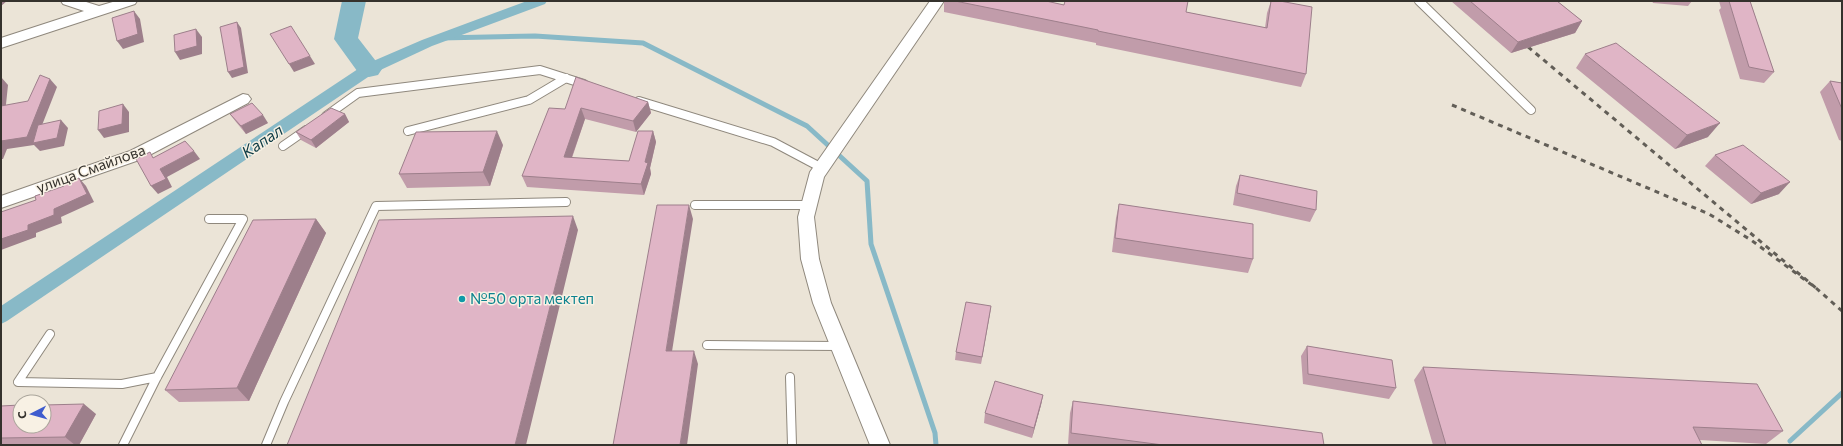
<svg xmlns="http://www.w3.org/2000/svg" width="1843" height="446" font-family="Commissioner,sans-serif">
  <rect width="100%" height="100%" fill="#ebe4d7"/>
  <g fill="none" stroke-linecap="round" stroke-linejoin="round">
    <path stroke="#88b9c7" stroke-width="5" d="M441,38l94,-2 108,7 164,83 60,55 4,63 64,189 1,12
      M1790,441l52,-48"/>
    <path fill="#88b9c7" fill-rule="evenodd" d="M527,1h20l-2,3 -113,42 -58,27 -367,248 -6,3v-18l363,-241 58,-25z"/>
    <path fill="#88b9c7" fill-rule="evenodd" d="M342,1h24l-8,37 24,31 -4,6 -9,2 -9,-2 -26,-36z"/>
    <defs>
      <path id="service" d="M1419,1l112,109
        M639,101l134,41 49,26
        M326,116l32,-23 182,-23 44,14
        M408,131l121,-31 37,-22
        M283,146l23,-16
        M695,205h114
        M50,334l-32,48 104,2 35,-7
        M707,345l133,1
        M790,377l2,68
        M123,445l34,-68 86,-158h-34
        M266,445l18,-43 92,-196 190,-4"/>
      <path id="minor" d="M61,1h22l16,5 17,-5h21l-2,3 -134,44v-10l83,-27 -21,-7z
        M930,1h14l-120,176 -10,40 5,42 12,44 59,142h-20l-57,-142 -12,-44 -3,-42 12,-45z
        M243,94l5,1 3,4 -3,4 -106,56 -141,49v-12l129,-45z"/>
    </defs>
    <use href="#service" stroke="#8f887d" stroke-width="10"/>
    <use href="#minor" stroke="#8f887d" stroke-width="2"/>
    <use href="#service" stroke="#fff" stroke-width="8"/>
    <use href="#minor" fill="#fff" fill-rule="evenodd"/>
    <path stroke="#625e57" stroke-width="3" stroke-dasharray="5 5" stroke-linecap="butt" d="M1452,105l257,109 42,26 65,48 -295,-247
      M1816,288l26,23"/>
  </g>
  <path fill="#c19caa" d="M944,1h102l18,4 122,7 79,16 2,-15 4,-12 35,73 -5,13 -205,-42v-2l-152,-31z
    M1451,1h106l25,20 -7,12 -64,20z
    M1652,1h40l-4,5 -35,-3z
    M1719,1h31l24,71 -10,11 -24,-4 -21,-69 2,-2z
    M1585,54l123,83 -33,12 -99,-81z
    M1830,81l12,2v58l-3,-1 -19,-48z
    M648,102l3,11 -15,19 -51,-13 -13,39 57,3 24,-30 3,11 -6,26 1,6 -7,21 -117,-8 -5,-11 43,-67z
    M230,114l38,9 -22,11 -10,-12z
    M345,114l4,8 -33,26 -15,-8 -5,-8z
    M503,145l-13,41 -83,2 -8,-14z
    M1715,155l64,39 -28,10 -46,-38z
    M1240,175l76,35 -6,12 -77,-17 3,-19z
    M1119,204l134,55 -5,14 -136,-21 4,-34z
    M316,219l10,14 -77,168 -70,1 -14,-12z
    M991,306l-1,7 -9,51 -26,-4 1,-8z
    M1307,346l89,42 -7,11 -86,-15 -2,-28z
    M1423,367l360,64 -17,13 -66,-4 2,5h-269l-19,-65z
    M1043,395l-2,10 -9,33 -48,-15 1,-10z
    M1073,401l251,44h-256l2,-32z
    M1,406l95,8 -17,31h-78z"/>
  <path fill="#9d7f8b" d="M1,1h6l-6,5z
    M134,11l6,8 4,23 -21,7 -6,-8z
    M1582,21l-7,12 -64,20 7,-11z
    M237,22l4,6 7,45 -16,5 -4,-6z
    M196,29l6,8v17l-22,6 -5,-8z
    M310,56l5,8 -21,8 -5,-8z
    M1,77l7,8 -3,29 -4,-4z
    M50,79l7,8 -22,56 26,-23 7,8 -4,18 -24,5 -6,-6 -27,4 -4,10h-2v-18z
    M648,102l3,11 -15,19 -3,-11z
    M123,104l6,8v20l-25,6 -6,-8z
    M581,108l4,11 -17,49 -4,-11z
    M345,114l4,8 -33,26 -5,-8z
    M263,115l5,8 -22,11 -5,-8z
    M1720,123l-12,14 -33,12 12,-14z
    M497,131l6,14 -13,41 -7,-14z
    M653,131l3,11 -6,26 1,6 -7,21 -3,-11 4,-22z
    M194,151l6,8 -33,18 5,10 -14,7 -7,-8 9,-17z
    M79,178l7,8 8,16 -33,15 1,6 -26,10v4l-35,13v-11l27,-14z
    M1790,182l-11,12 -28,10 10,-11z
    M689,205l4,14 -23,145 -4,-13z
    M573,216l5,14 -52,215h-11z
    M316,219l10,14 -77,168 -12,-13z
    M991,306l-1,7 -9,51 1,-7z
    M694,351l4,13 -11,81h-7z
    M1043,395l-2,10 -9,33 2,-10z
    M84,404l12,10 -17,31h-4l-10,-8z"/>
  <path fill="#e0b5c6" stroke="#9d7f8b" d="M955,1h91l18,4 1,-4h123l-2,11 81,16 4,-27h9l32,6 -6,67 -208,-43v-1z
    M1470,1h87l25,20 -64,21z
    M1729,1h21l24,71 -25,-5z
    M134,11l4,23 -21,7 -5,-23z
    M237,22l7,45 -16,5 -8,-45z
    M291,26l19,30 -21,8 -19,-30z
    M196,29l1,17 -22,6 -1,-17z
    M1616,43l104,80 -33,12 -102,-81z
    M40,75l10,4 -23,58 -26,4v-35l27,-5z
    M576,77l72,25 -15,19 -52,-13 -17,49 65,4 9,-30h15l-8,31 3,1 -7,21 -119,-8 27,-68 16,1z
    M1830,81l12,2v26z
    M252,103l11,12 -22,11 -11,-12z
    M123,104l-1,20 -24,6 1,-19z
    M331,108l14,6 -34,26 -15,-8z
    M61,120l-4,18 -24,5 5,-18z
    M497,131l-14,41 -84,2 17,-42z
    M185,141l9,10 -34,18 6,10 -15,7 -15,-27 14,-7 3,6z
    M1743,145l47,37 -29,11 -46,-38z
    M1240,175l77,16 -1,19 -79,-17z
    M79,178l8,16 -33,15v6l-26,10v5l-27,9v-27l35,-12 -1,-4 29,-10 -1,-1z
    M1119,204l134,20v35l-138,-21z
    M657,205h32l-23,146h28l-14,94h-67z
    M573,216l-58,229h-228l92,-225z
    M316,219l-79,169 -72,2 88,-170z
    M966,302l25,4 -9,51 -26,-5z
    M1307,346l85,14 4,28 -88,-14z
    M1423,367l334,17 26,47 -90,-4 9,18h-256z
    M995,381l48,14 -9,33 -49,-15z
    M1073,401l249,32 2,12h-161l-92,-12z
    M84,404l-19,33 -64,1v-32l19,-1v21h24v-21z"/>
  <circle fill="#0f9aa8" stroke="#f8f1e4" stroke-width="1.5" cx="462" cy="299" r="4"/>
  <g text-anchor="middle" stroke-width="3" stroke-linejoin="round" paint-order="stroke">
    <g font-size="15" fill="#35322d" stroke="#f8f1e4">
      <text transform="translate(91 169) rotate(-20)" y="5">улица Смайлова</text>
    </g>
    <g font-size="15" fill="#0d838f" stroke="#f8f1e4" text-anchor="start">
      <text x="470" y="304">№50 орта мектеп</text>
    </g>
    <g font-size="16" font-style="italic" fill="#0b3a44" stroke="#f8f1e4">
      <text transform="translate(262 141) rotate(-34)" y="6">Капал</text>
    </g>
  </g>
  <rect width="1843" height="446" fill="none" stroke="#35322d" stroke-width="4"/>
  <g transform="translate(32 414) rotate(264)"><circle r="19" fill="#f8f1e4" stroke="#aaa59b"/>
  <path d="M0-3L7 15L0 10L-7 15Z" fill="#3f5cce"/>
  <text y="-6" font-size="11" font-weight="bold" text-anchor="middle" fill="#35322d">С</text>
  </g>
</svg>
